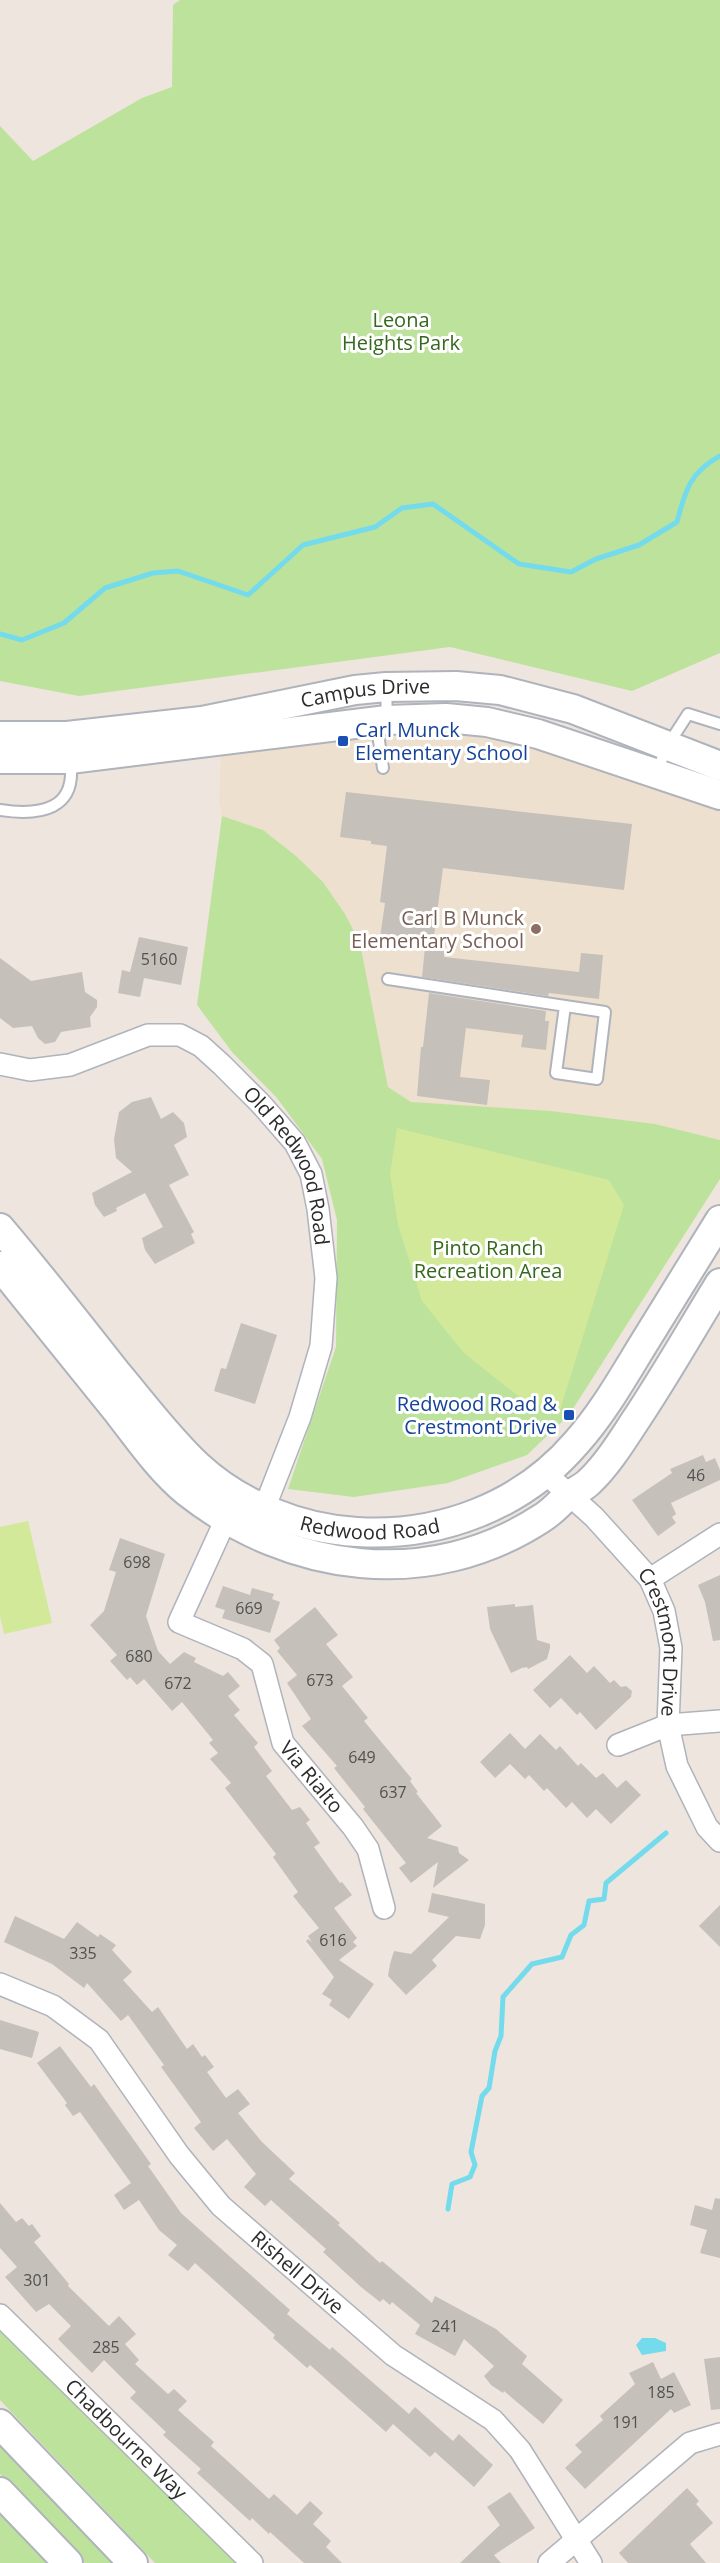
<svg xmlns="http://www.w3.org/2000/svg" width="720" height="2563" font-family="'Open Sans',sans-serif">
  <rect width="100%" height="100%" fill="#ede5de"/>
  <path fill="#eee0ce" d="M467,725l253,81v334l-65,-16 -104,-13 -140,-8 -23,-16 -28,-144 -15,-29 -22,-32 -27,-26 -33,-26 -41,-14 -3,-15 2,-45 36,-8z"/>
  <path fill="#bde29c" d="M180,0h540v653l-88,38 -182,-44 -371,49 -79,-15v-555l33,35 109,-63 30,-11 1,-82z
    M222,816l41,14 33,26 27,26 22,32 15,29 28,144 23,15 140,9 104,13 65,16v39l-151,236 -42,40 -79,28 -94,14 -66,-8 48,-142 1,-127 -15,-61 -45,-61 -45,-46 -35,-47z
    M0,2328l23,26 172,154 52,55h-92l-155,-163z
    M0,2438l119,125h-34l-85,-89z
    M0,2514l47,49h-47z"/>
  <path fill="#d1e998" d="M397,1128l212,52 15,25 -64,205 -37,-10 -59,-47 -42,-52 -24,-76 -8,-51z
    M28,1521l24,102 -48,11 -4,-18v-89z"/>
  <path fill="#74dbec" d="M642,2338h13l11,5v8l-24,4 -6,-10z"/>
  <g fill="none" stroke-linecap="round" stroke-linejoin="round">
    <path stroke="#74dbec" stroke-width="5" d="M0,634l22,6 42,-17 41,-35 48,-15 25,-2 70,24 55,-50 72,-18 27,-19 31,-4 86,60 52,8 25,-13 43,-14 38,-23c8,-31 13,-50 43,-66
      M448,2209l4,-25 18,-7 5,-12 -4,-13 11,-56 7,-8 6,-37 6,-15 2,-39 29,-33 30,-7 9,-22 13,-10 5,-24 15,-2 2,-16 60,-50"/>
  </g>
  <path fill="#c6c0ba" d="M346,792l286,32 -8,66 -181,-22 -9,68 12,2 -2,19 135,15 2,-19 22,2 -4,44 -50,-6 -1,3 -126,-19 3,-30 -31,-4 1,-5 -15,-1 5,-34 -5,-1 7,-56 -16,-2v-3l-31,-4z
    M139,937l49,10 -7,38 -37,-7 -4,19 -22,-4 4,-23 8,2z
    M0,958l31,23 51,-9 3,20 12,8v7l-7,10 1,10 -30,5 -6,10 -10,2 -7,-6 -6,-12 -19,2 -13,-10z
    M429,993l117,18 -1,10h4l-3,29 -25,-3 2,-12 -57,-7 -6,49 30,3 -3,25 -70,-9 4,-49h2z
    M151,1097l10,22 12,-7 11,11 3,14 -13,8 15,30 -20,10 25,47 -3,2 4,9 -40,21 -10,-14 -3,-12 21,-11 -18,-34 -29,15 1,3 -13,6 -9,-12 -3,-12 40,-21 -16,-14 -2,-19 5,-27 13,-10z
    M241,1323l36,12 -22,69 -41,-13 7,-23 5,1z
    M703,1455l3,7 9,-4 5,12v10l-49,23 5,11 -4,3 4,6 -18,13 -26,-36 40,-27 -2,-4z
    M120,1538l45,16 -19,62 12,35 12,13 14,-12 12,6 -2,4 29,14 5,-4 12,14 -12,10 12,14 -6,5 24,28 -4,4 18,24 -6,5 26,34 8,-3 10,13 -4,3 14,20 -6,4 26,36 2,-1 10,13 -18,13 23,30 -4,4 4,4 -18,14 35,24 -25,35 -20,-14 3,-5 -10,-6 12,-17 -28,-36 2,-2 4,3 -4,-6 11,-8 -26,-32 5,-4 -25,-35 3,-3 -51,-66 6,-5 -21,-24 8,-6 -9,-10 4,-3 -31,-38 -10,9 -28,-32 -7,6 -7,-8 -3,3 -17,-19 7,-6 -27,-30 14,-14 12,-39 -7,-2z
    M720,1575v65l-7,1 -8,-39 -7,-17z
    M223,1586l27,9 2,-7 22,6 -2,5 8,3 -10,31 -48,-15 3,-8 -10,-3z
    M515,1604v3l18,-2 4,35 13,4v4l-3,11 -19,10 -1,-2 -5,1 -11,5 -21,-44 -3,-22z
    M315,1607l23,28 -12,9 27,33 -11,9 26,32 -4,3 48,58 -2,2 8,11 -2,1 26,33 -15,12 31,9 1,6 10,7 -36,28 5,-26 -27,21 -12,-15 7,-5 -43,-54 2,-2 -31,-39 3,-2 -35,-40 9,-7 -24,-36 10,-8 -20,-24 3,-3 -6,-8z
    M570,1655l17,18 7,-7 16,17 4,-3 7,7 5,-1 6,5 -1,6 -35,33 -16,-18 -3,3 -16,-17 -11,10 -17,-18z
    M510,1733l15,16 15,-15 16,16 4,-4 18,20 3,-3 15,15 7,-5 14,15 9,-8 15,15 -30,29 -15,-15 -9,9 -15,-16 -6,6 -19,-20 -3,3 -15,-16 -4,4 -15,-15 -15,14 -15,-16z
    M432,1893l53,11v21l-5,14 -24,-3 -24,24 5,6 -31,29 -18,-19 2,-12 4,-13 17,3 38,-37 -21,-5z
    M720,1905v42l-21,-21z
    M15,1916l49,23 13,-17 21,15 2,-3 16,11 -4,5 20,22 -9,8 29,32 6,-5 29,42 6,-5 9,13 3,-2 9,12 -7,5 19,26 12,-9 12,15 -12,9 24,29 33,31 -6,6 51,44 -2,2 42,38 2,-2 50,42 3,-7 61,33 31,27 -5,8 41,36 -20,24 -39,-33 -1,2 -12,-8 -7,-9 10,-10 -30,-27 -9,17 -40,-22 5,-9 -28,-23 -2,3 -7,-6 -3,3 -19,-15 -38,-35 3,-3 -55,-49 -6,6 -21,-19 12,-13 -29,-35 -14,12 -19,-23 7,-6 -40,-55 3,-2 -36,-50 -7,6 -34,-38 -3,5 -32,-24 -48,-22z
    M0,2020l39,12 -7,26 -32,-9z
    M60,2046l31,41 3,-3 57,80 -3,2 33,47 109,97 -3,4 43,36 2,-3 77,67 6,-7 38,34 6,-7 34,31 -19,22 -39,-35 -5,5 -37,-33 -7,8 -76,-67 -3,3 -34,-30 2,-3 -80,-72 -7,8 -20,-16 9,-10 -18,-15 -20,-30 -15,10 -10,-15 17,-12 -51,-71 -7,4 -8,-11 2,-2 -30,-40z
    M715,2198l5,1v59l-20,-5 7,-23 -17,-5 5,-20 17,5z
    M0,2203l16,19 6,-4 7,8 3,-2 9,12 -7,6 35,42 -1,2 41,40 10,-10 17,18 -11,10 14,16 -4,4 33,30 6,-5 13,12 -9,9 36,32 -3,4 58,53 5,-5 23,21 13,-14 13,12 -10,11 18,17 -5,6 16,16h-38l-34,-31 -1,2 -17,-16 -2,3 -53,-48 4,-4 -38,-34 3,-3 -36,-34 6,-6 -32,-32 -12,13 -34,-34 13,-13 -22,-22 -13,8 -31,-35 12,-10 -17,-19z
    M720,2357v52l-9,1 -7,-51z
    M653,2362l8,17 13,-7 17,33 -17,8 -3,-4 -86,80 -20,-21 17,-16 -7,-7 28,-25 -3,-4 35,-32 -6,-11z
    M687,2488l12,13 -3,3 17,19 -23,21 16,19h-78l-9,-10z
    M510,2492l25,36 -41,27 7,8h-41l40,-38 -13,-18z"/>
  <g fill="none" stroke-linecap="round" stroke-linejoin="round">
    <defs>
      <path id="lane" d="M383,768l-5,-34 9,-14 -1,-33
        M656,773l12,-28 20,-31 32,10
        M0,810c40,6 78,0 70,-50
        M388,979l217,33 -8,67 -41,-6 9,-67"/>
      <g id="street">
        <path id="s1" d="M0,1064l30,6 40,-5 78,-30h32l21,11 21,19 38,38 35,40 16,31 7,35 8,69 -5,68 -21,71 -36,92"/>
        <path id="s2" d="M545,1473l49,44 56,62 14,32 7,37 -3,77 9,41 30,61 13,14"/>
        <path id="s3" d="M226,1519l-47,103 64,27 19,15 21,79 70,84 15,22 16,59"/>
        <path d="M650,1579l70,-45"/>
        <path d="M618,1745l50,-20 52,-4"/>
        <path id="s4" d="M0,1984l53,22 46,34 80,115 42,51 172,149 100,65 27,30 71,113"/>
        <path id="s5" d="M0,2315l252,248"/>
        <path d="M549,2563l141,-120 30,-9"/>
      </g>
      <g id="secondary">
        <path id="s6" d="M0,736h67l135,-15 153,-31 31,-3 70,-1 44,4 73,19 147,57"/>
        <path d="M0,759h70l317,-39 59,-2 41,4 51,12 182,61"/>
        <path id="s7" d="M0,1228c40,47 78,96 116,144 27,32 52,66 82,94 42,39 103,63 159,66 83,5 165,-26 219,-89 27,-30 47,-66 68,-100 25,-41 51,-82 76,-123"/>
        <path d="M0,1266c39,48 78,97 117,145 21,27 43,59 70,81 103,81 242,100 355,26 10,-6 17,-15 26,-22 7,-5 15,-8 21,-14 17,-16 31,-38 44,-58 31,-46 58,-94 87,-141"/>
        <path d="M0,2424l133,139"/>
        <path d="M0,2492l68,71"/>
      </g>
    </defs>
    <use href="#lane" stroke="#afb3bc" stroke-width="14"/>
    <use href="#street" stroke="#afb3bc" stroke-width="24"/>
    <use href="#secondary" stroke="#afb3bc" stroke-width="32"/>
    <use href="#lane" stroke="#fff" stroke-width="10"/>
    <use href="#street" stroke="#fff" stroke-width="21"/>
    <use href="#secondary" stroke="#fff" stroke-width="28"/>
  </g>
  <g fill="#1a4fb4" stroke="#fff" stroke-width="2">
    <rect x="337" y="735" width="12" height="12" rx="3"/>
    <rect x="563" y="1409" width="12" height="12" rx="3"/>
  </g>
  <circle fill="#8d6e63" stroke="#fff" stroke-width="2" cx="536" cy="929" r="6"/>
  <g text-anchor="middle" stroke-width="6" stroke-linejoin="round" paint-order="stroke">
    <g font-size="16" fill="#525150">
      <text x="159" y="965">5160</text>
      <text x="696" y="1481">46</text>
      <text x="137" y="1568">698</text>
      <text x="249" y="1614">669</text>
      <text x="139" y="1662">680</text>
      <text x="320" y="1686">673</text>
      <text x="178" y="1689">672</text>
      <text x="362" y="1763">649</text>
      <text x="393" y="1798">637</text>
      <text x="333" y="1946">616</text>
      <text x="83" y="1959">335</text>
      <text x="37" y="2286">301</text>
      <text x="445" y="2332">241</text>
      <text x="106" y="2353">285</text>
      <text x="661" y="2398">185</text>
      <text x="626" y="2428">191</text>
    </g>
    <g font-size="20" fill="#35681c" stroke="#fff">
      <text x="401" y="327">Leona<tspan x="401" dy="23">Heights Park</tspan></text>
      <text x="488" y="1255">Pinto Ranch<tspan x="488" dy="23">Recreation Area</tspan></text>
    </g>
    <g font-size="20" fill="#2c2c2c" stroke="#fff">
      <text dy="7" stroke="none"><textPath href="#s6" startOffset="369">Campus Drive</textPath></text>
      <text dy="7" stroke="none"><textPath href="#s1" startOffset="363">Old Redwood Road</textPath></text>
      <text dy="7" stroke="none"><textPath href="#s7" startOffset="498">Redwood Road</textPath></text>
      <text dy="7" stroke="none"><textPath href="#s2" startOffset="214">Crestmont Drive</textPath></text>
      <text dy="7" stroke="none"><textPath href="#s3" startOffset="333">Via Rialto</textPath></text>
      <text dy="7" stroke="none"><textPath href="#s4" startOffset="422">Rishell Drive</textPath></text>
      <text dy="7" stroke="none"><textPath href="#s5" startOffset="177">Chadbourne Way</textPath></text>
    </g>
    <g font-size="20" fill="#164399" stroke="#fff" text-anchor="start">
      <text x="355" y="737">Carl Munck<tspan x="355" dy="23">Elementary School</tspan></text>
      <text x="557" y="1411" text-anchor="end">Redwood Road &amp;<tspan x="557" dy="23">Crestmont Drive</tspan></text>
    </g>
    <g font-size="20" fill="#785e54" stroke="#fff" text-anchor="end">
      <text x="524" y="925">Carl B Munck<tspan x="524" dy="23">Elementary School</tspan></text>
    </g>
  </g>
</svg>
